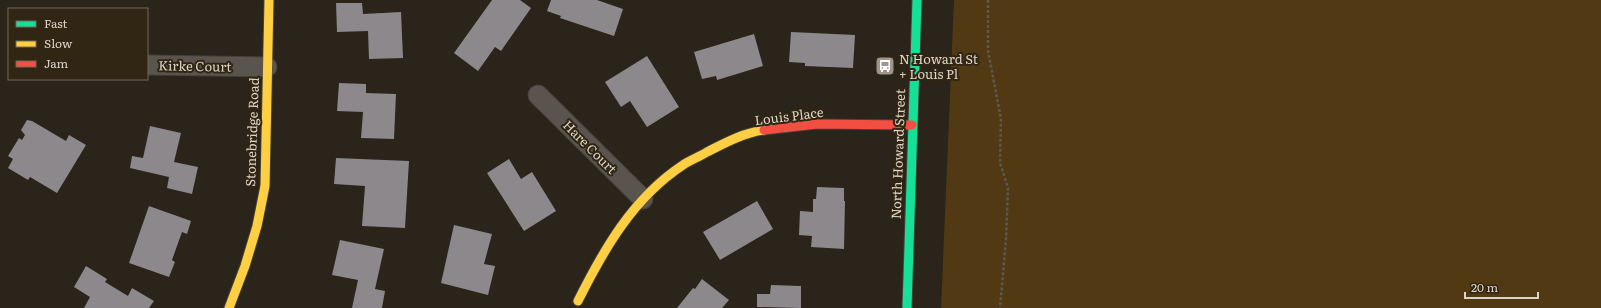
<svg xmlns="http://www.w3.org/2000/svg" width="1601" height="308" font-family="Literata,serif">
  <rect width="100%" height="100%" fill="#2a241a"/>
  <path fill="#503913" d="M954,0h647v308h-660z"/>
  <path fill="#8c888c" d="M492,0h28l11,8 -30,43 -6,-4 -17,24 -24,-18z
    M551,0h46l26,9 -9,27 -54,-18 1,-2 -14,-5z
    M336,3h26l1,11 38,-2 2,46 -34,1 -1,-28 -31,1z
    M791,32l64,3 -2,33 -48,-2v-3l-16,-1z
    M754,34l9,32 -46,14 -1,-4 -14,3 -8,-27z
    M647,56l32,51 -32,20 -17,-26 -9,6 -16,-25z
    M339,83l27,1v9l30,1 -2,45 -33,-1 2,-26 -26,-1z
    M27,120l5,1 34,20 3,-6 17,10 -29,48 -27,-16 -2,3 -20,-12 5,-9 -5,-3 11,-18 3,2 3,-5 -4,-5z
    M150,126l31,7 -7,29 24,5 -6,27 -25,-6 2,-11 -39,-9 2,-12 11,2z
    M336,158l73,3 -4,67 -43,-2 3,-40 -31,-2z
    M509,159l12,20 11,-7 24,39 -32,20 -37,-58z
    M817,187l27,1v13h1l-1,48 -33,-2 1,-11 -13,-1 1,-24 13,1v-13h3z
    M757,201l16,28 -53,31 -17,-28z
    M149,206l42,15 -4,13 -5,-2 -10,28 3,2 -6,15 -40,-14z
    M454,225l38,9 -8,30 11,2 -7,29 -47,-12z
    M340,240l44,9 -9,40 10,2 -3,17h-30l6,-28 -26,-5z
    M86,266l21,13 -2,3 23,14 4,-8 22,13 -5,7h-65l6,-11 -16,-10z
    M702,279l27,21 -7,8h-45l16,-20 2,1z
    M771,285l30,1v22l-44,-1v-13h13z"/>
  <g fill="none" stroke-linecap="round" stroke-linejoin="round">
    <defs>
      <path id="street" d="M147,65l120,2
        M538,95l105,104"/>
      <path id="fast" d="M907,308l10,-308"/>
      <path id="slow" d="M578,301c26,-52 55,-103 105,-136 7,-5 16,-8 24,-13 18,-9 36,-19 57,-22
        M229,308l16,-42 12,-40 8,-40 4,-186"/>
      <path id="jam" d="M764,130l53,-6 95,1"/>
    </defs>
    <use href="#street" stroke="#464139" stroke-width="21"/>
    <use href="#fast" stroke="#464139" stroke-width="11"/>
    <use href="#slow" stroke="#464139" stroke-width="11"/>
    <use href="#jam" stroke="#464139" stroke-width="11"/>
    <path stroke="#5c5850" stroke-width="2.5" stroke-dasharray="3 2" stroke-linecap="butt" d="M988,0v51l13,68 -1,44 8,25 -2,52 -6,68"/>
    <use href="#street" stroke="#59544d" stroke-width="19"/>
    <use href="#fast" stroke="#16e098" stroke-width="9"/>
    <use href="#slow" stroke="#ffcf43" stroke-width="9"/>
    <use href="#jam" stroke="#f24e42" stroke-width="9"/>
  </g>
  <defs>
    <symbol id="bus-square" viewBox="-11 -11 22 22"><rect x="-9" y="-9" width="18" height="18" rx="4" fill="#9e968c" stroke="#312513"/><path d="M-5-6H5V4H4V6H2V4H-2V6H-4V4H-5ZM-3.5-4V0h7V-4ZM-3.5 1.2v1.5H-2V1.2ZM2 1.2v1.5H3.5V1.2Z" fill="#fff"/></symbol>
  </defs>
  <g fill-rule="evenodd">
    <use href="#bus-square" x="874" y="55" width="22" height="22"/>
  </g>
  <g text-anchor="middle" stroke-width="4" stroke-linejoin="round" paint-order="stroke">
    <g font-size="13" fill="#dcd4c9" stroke="#312513" text-anchor="start">
      <text x="899" y="64">N Howard St<tspan x="899" dy="15">+ Louis Pl</tspan></text>
    </g>
    <g font-size="13" fill="#dcd4c9" stroke="#312513">
      <text transform="translate(195 66) rotate(1)" y="5">Kirke Court</text>
      <text transform="translate(789 116) rotate(-7)" y="5">Louis Place</text>
      <text transform="translate(252 132) rotate(-88)" y="5">Stonebridge Road</text>
      <text transform="translate(590 147) rotate(45)" y="5">Hare Court</text>
      <text transform="translate(898 154) rotate(-88)" y="5">North Howard Street</text>
    </g>
  </g>
  <rect x="8" y="8" width="140" height="72" fill="#312513" stroke="#756b5c"/>
  <rect x="16" y="21" width="20" height="6" fill="#16e098" stroke="#756b5c"/>
  <text x="44" y="28" font-size="12" fill="#dcd4c9">Fast</text>
  <rect x="16" y="41" width="20" height="6" fill="#ffcf43" stroke="#756b5c"/>
  <text x="44" y="48" font-size="12" fill="#dcd4c9">Slow</text>
  <rect x="16" y="61" width="20" height="6" fill="#f24e42" stroke="#756b5c"/>
  <text x="44" y="68" font-size="12" fill="#dcd4c9">Jam</text>
  <path d="M1465 292v6h73v-6" fill="none" stroke="#dcd4c9" stroke-width="2"/>
  <text x="1471" y="292" font-size="12" fill="#dcd4c9" stroke="#312513" stroke-width="3" paint-order="stroke">20 m</text>
</svg>
